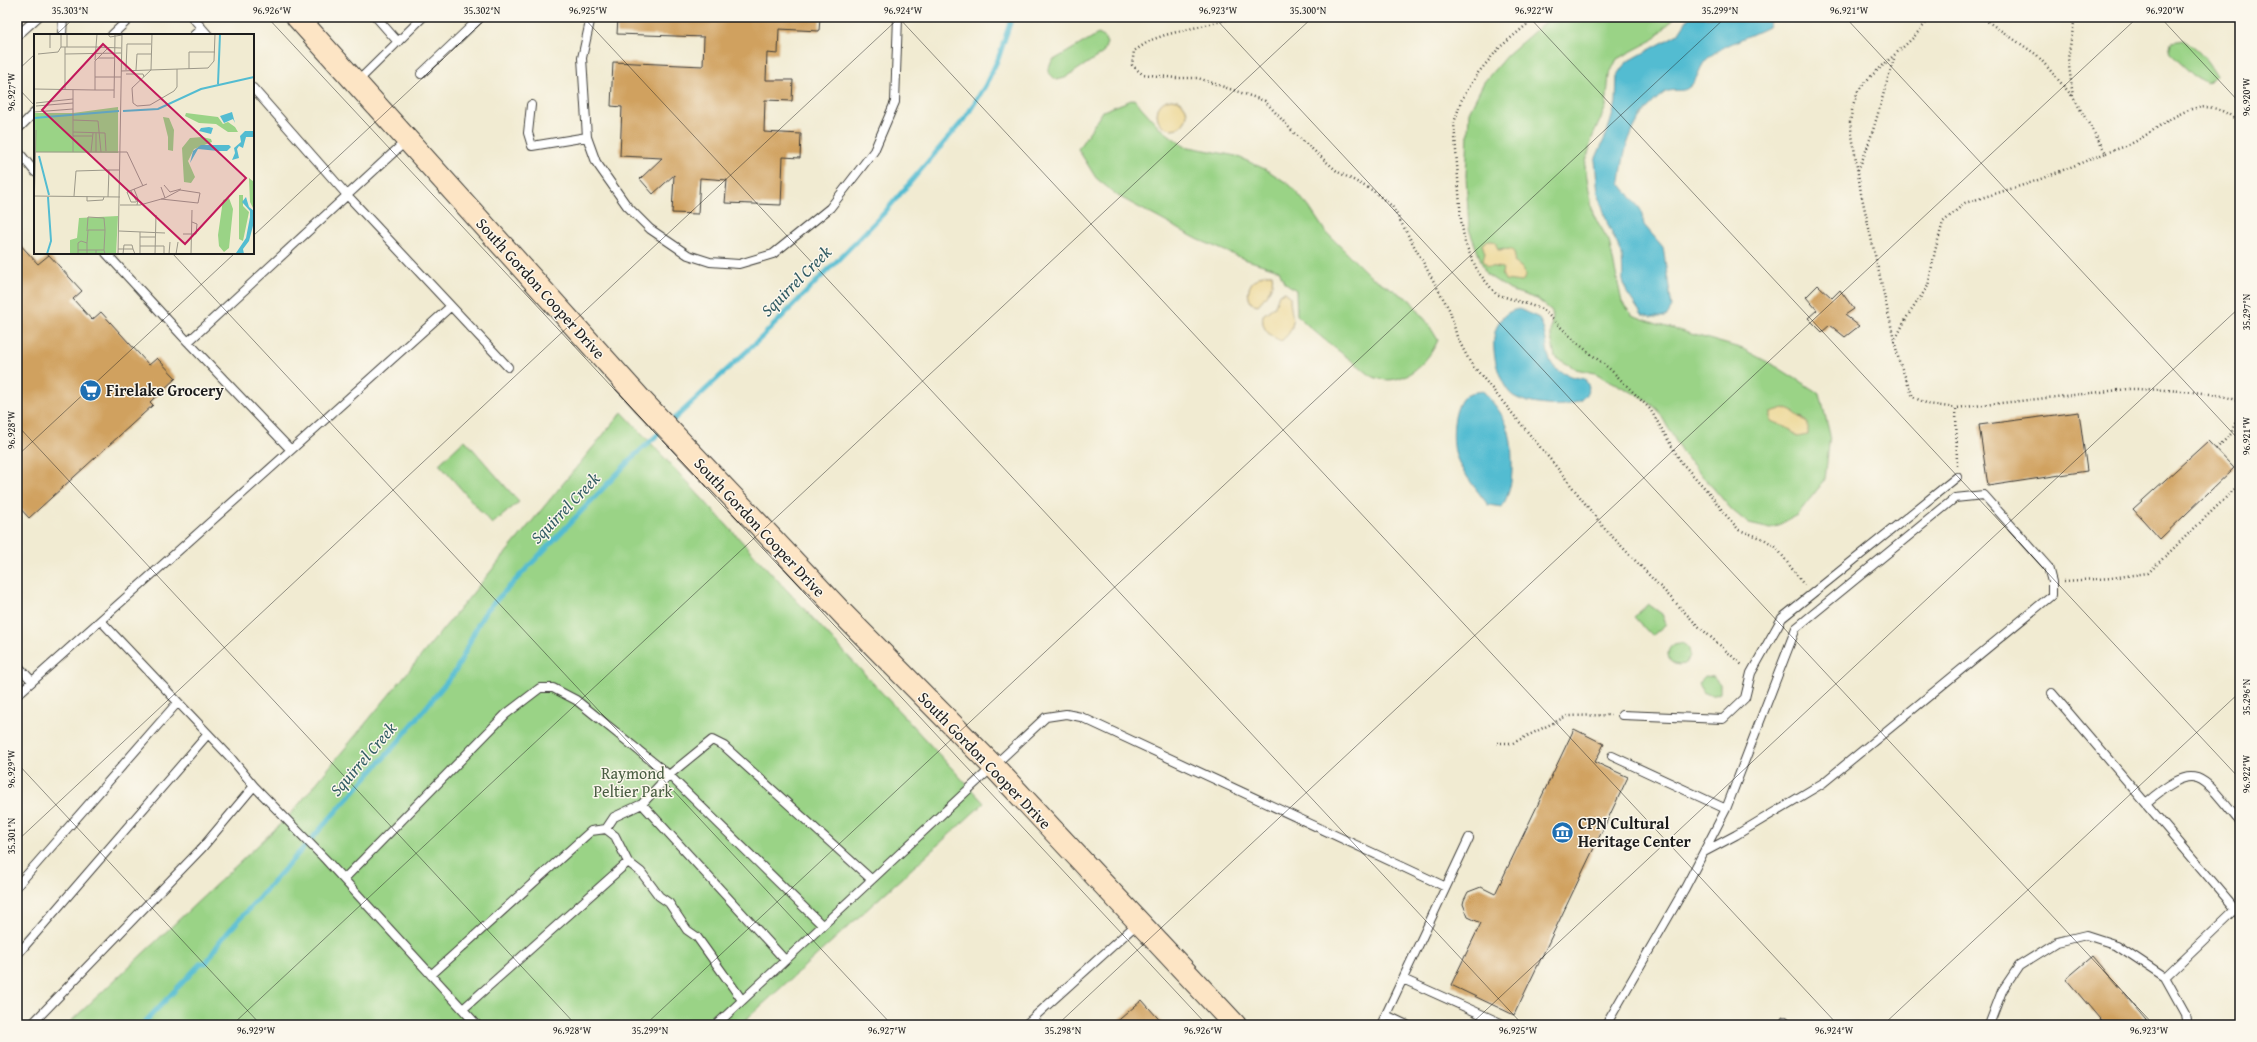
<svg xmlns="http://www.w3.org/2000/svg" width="2257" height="1042" font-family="'Gentium Book Plus',serif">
  <rect width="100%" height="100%" fill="#fbf7ec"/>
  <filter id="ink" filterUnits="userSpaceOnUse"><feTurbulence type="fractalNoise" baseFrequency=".025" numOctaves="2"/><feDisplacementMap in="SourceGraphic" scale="8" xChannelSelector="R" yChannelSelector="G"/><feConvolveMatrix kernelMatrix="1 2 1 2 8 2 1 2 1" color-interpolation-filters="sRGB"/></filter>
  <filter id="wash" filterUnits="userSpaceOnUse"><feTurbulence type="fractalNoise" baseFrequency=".012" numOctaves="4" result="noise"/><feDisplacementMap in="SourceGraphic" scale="16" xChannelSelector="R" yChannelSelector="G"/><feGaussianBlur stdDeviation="0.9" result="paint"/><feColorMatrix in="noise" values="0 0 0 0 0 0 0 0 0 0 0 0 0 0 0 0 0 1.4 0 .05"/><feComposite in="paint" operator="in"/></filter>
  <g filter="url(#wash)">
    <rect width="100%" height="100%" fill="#f1ebd2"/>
    <path fill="#9ad386" stroke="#5b7851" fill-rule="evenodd" d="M1551,17h124l-22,23 -36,19 -8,16 -3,32 -14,31 -7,28 8,48 16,27 13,61 10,13 25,9 86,25 34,18 43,27 10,41 -5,45 -28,35 -26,14 -22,-5 -17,-14 -50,-58 -24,-42 -13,-11 -50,-26 -19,-4 -21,-12 -4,-20 1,-26 -15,-12 -27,-9 -24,-16 -17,-45 -3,-54 3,-63 15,-30 23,-27zM1504,248l10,14 -11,6 -9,-2 -11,-6 2,-7zM1792,411l5,5 6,2 5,16 -11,2 -5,-6z
      M1098,34l6,3 3,6 -4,10 -38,25 -9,2 -7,-7v-6l3,-6z
      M2183,40c14,9 25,19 32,35l-8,8 -14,-8 -24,-23 2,-10z
      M1134,99l26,29 24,18 52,10 31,14 23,15 19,22 16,24 45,45 40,24 17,22 11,18c-10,23 -35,47 -62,38 -6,-2 -12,-8 -17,-12 -22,-16 -43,-32 -62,-51l-1,-25 -12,-8 -5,-12 -35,-11 -47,-20 -79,-43 -22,-18 -18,-29 25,-38z
      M622,412l362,391 -244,222h-673l223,-210z
      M465,440l54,62 -27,22 -53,-60z
      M1648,604l14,10 4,10 -14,12 -18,-19z
      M1668 654a11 11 0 1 1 22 0a11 11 0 1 1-22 0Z
      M1705,676l9,1 6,7v9l-8,3 -9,-4 -5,-8z"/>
    <path fill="#eeda9e" stroke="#857b5d" d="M1157 114a15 15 0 1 1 30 0a15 15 0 1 1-30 0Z
      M1488,240l7,2 3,8 14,-1 3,6 -1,7 7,5 5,8 -4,7 -17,-2 -3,-6 1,-6 -16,-2 -4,-6 2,-7 -3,-9z
      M1266,274h6c3,12 -6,22 -14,31l-7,-2c-7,-14 1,-25 15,-29z
      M1285,292l5,4c0,21 10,30 -9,45 -12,-5 -20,-12 -18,-26l12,-9 4,-12z
      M1784,408l8,3 16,12v12l-11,2 -5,-7 -21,-9v-9z"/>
    <path fill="#53bcd1" stroke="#386c76" d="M1689,17h83l-4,10c-17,9 -49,19 -62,33 -8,9 -8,21 -18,28 -6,5 -17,0 -24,5 -32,25 -40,52 -44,90l21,27 3,15 19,22 9,60 -6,10h-15l-9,-2 -15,-22 -4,-12 -1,-27 -14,-29 -10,-32 -3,-33 12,-27 9,-30 1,-27 10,-14 51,-28z
      M1519,309l20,9c16,34 -4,53 46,61l4,8c-4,14 -12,16 -25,18 -13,2 -47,-2 -55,-13 -17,-22 -27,-77 10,-83z
      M1483,391c24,27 29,38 29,74 0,16 -2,28 -10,42l-14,-2c-11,-15 -25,-31 -32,-49 -5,-15 -4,-54 12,-62 4,-2 11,-2 15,-3z"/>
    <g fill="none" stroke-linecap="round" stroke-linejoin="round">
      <path stroke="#53bcd1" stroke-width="5" d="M670,423l93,-87 121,-123 82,-96 19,-31 13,-27 14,-42
        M142,1025l59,-62h5l16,-24 175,-196 57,-70c13,-20 18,-43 33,-63l148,-155 28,-25"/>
    </g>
    <g id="blocks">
      <path fill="#d0a15e" d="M618,17h202l-1,14 -40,-2 -1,25 -11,-1 -1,27h27l-1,21 -27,-1 -1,32 37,2 -1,24 -17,-1 -2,48 -56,-2 2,-23 -27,-2 -2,36 -26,-1 2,-38 -21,19 -13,-15 22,-21 -42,-2 2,-49 -11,-1 2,-44 90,4 1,-29 -87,-3z
        M17,241l21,23 11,-9 33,36 -9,8 19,21 9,-8 48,53 8,-7 19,20 -26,24 3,3 -124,113 -12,-13z
        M1818,285l14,13 8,-8 14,19 -9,6 14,11 -14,11 -15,-12 -8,7 -14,-14 9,-8 -11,-13z
        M2079,412l8,59 -99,15 -9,-61z
        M2208,441l26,27 -74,71 -27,-30z
        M1574,729l30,15 -9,18 33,15 -114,238 -63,-30 30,-62 -13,-6 -5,-13 1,-4 4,-8 13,-5 14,7z
        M2093,956l57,69h-45l-39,-46z
        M1142,1000l22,25h-51z"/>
    </g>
  </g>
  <g filter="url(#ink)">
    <use href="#blocks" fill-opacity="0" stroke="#3c3b37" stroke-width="1"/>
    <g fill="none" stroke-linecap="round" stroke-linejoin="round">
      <defs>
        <path id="service" d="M192,17l16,18
          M376,17l22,25
          M591,17l-9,41 5,79 9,25 31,44 23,23 38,26 22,7 29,2 34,-10 57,-46 44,-57 21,-49 3,-85
          M62,35l1,-18
          M112,35l19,-18
          M194,35l8,-7
          M17,36l21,-19
          M421,74l60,-57
          M356,83l67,-66
          M253,88l94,107 161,172
          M531,105l-3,28 4,13 55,-9
          M17,130l18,-18
          M17,150l18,22
          M106,253l82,89 218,-201
          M291,450l159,-143
          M17,665l15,16
          M2052,693l188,221
          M17,695l274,-245 -103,-108
          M1622,715l101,4 22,-21 6,-25 31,-55 175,-141
          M254,786l72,74 151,165
          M2146,803c53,-45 55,-27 94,19
          M642,804l143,156
          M606,829l9,7 13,26 13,10 18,24 10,7 18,27 10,7 45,63
          M1704,852l32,-17 87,-52 229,-188v-13l-4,-15 -64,-72 -29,3 -159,130 -70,181
          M344,879l162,-165 34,-26h13l23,12 93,75 153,150
          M17,886l161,-184
          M17,955l191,-221
          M431,975l160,-144 15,-2 8,-12 28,-13 27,-29 43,-35 12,6 147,133
          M2165,977l75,-72
          M1403,979l102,46
          M463,1009l165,-147
          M1386,1015l21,10
          M1785,1021l4,4
          M31,1025l171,-177 52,-62 -24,-29 -129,-136
          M716,1025l330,-308 20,-3 15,3 365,170
          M1025,1025l8,-7
          M1039,1025l-6,-7 105,-95
          M1381,1025l88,-187
          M1606,1025l79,-137 41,-79 -114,-53
          M1989,1025l13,-34 17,-25 38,-24 29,-7 31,10 48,32 20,36 2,12"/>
        <path id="secondary" d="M297,17l345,384 202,214 149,151 242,259"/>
      </defs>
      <use href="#service" stroke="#3c3b37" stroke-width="10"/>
      <use href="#secondary" stroke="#3c3b37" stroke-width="24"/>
      <path stroke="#3c3b37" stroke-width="2.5" stroke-dasharray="1 3" stroke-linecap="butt" d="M1238,17l-73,18 -14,5 -17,11 -2,14 10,9 34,4h22l67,23 28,31 45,40 34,18 20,16 58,105 7,26 13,25 89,108 46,59 91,95 46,41
        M1536,17l-36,30 -22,26 -17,28 -7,22 7,97 4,23 13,29 18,22 46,15 34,33 35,28 39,39 31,53 29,32 14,19 15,17 25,9 12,8 28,38
        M1931,17l-18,21 -44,40 -11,13 -5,14 -3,17 11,71 38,168 14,36 15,7 28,4
        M1981,17l56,38 36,42
        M2106,153c11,-4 22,-7 32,-13 35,-21 63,-52 102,-17
        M1858,170c17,-37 24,-76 37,-114
        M1894,342l13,-25 21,-31 7,-35 8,-29 22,-19 68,-21 73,-29 -33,-56 -5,-39 7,-41
        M2216,449l15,-15 9,-23
        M1957,466l-1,-58 172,-19c25,0 93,2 112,13
        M2064,581l47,-3 37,-5 92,-89
        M1497,743h16l54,-27 44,-1"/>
      <use href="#service" stroke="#fff" stroke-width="8"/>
      <use href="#secondary" stroke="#fde5c5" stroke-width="22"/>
    </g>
  </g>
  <path fill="none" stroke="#1c1c1c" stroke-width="1" stroke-opacity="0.45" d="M267,17l940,1008M583,17l940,1008M898,17l940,1008M1214,17l940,1008M1529,17l711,762M1845,17l395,424M2160,17l80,86M56,35l19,-18M17,71l18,-17M17,87l18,19M253,236l235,-219M172,253l720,772M17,425l559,600M17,456l218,-203M17,763l244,262M17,841l883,-824M232,1025l1081,-1008M645,1025l1081,-1008M1057,1025l1081,-1008M1470,1025l770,-718M1883,1025l357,-333"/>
  <defs>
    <symbol id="supermarket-disc" viewBox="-11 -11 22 22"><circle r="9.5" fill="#1f6fb2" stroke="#fbf7ec"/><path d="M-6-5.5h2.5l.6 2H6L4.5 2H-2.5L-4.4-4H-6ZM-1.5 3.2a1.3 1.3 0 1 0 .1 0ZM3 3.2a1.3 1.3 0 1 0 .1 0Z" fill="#fff"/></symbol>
    <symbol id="museum-disc" viewBox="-11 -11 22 22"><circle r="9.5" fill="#1f6fb2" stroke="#fbf7ec"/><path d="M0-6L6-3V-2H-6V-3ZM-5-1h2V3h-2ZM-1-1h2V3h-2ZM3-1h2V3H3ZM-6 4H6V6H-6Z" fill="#fff"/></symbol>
  </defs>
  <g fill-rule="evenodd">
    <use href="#supermarket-disc" x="78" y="378" width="25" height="25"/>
    <use href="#museum-disc" x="1550" y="820" width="25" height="25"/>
  </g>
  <g text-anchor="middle" stroke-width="3" stroke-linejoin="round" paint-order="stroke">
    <g font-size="16" fill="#1c1c1c" stroke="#fbf7ec">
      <text transform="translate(541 288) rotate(48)" y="6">South Gordon Cooper Drive</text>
      <text transform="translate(760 527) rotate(47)" y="6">South Gordon Cooper Drive</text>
      <text transform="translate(985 760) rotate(46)" y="6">South Gordon Cooper Drive</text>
    </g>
    <g font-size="16" font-weight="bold" fill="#1c1c1c" stroke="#fbf7ec" text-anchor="start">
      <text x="106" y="396">Firelake Grocery</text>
      <text x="1578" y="829">CPN Cultural<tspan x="1578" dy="18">Heritage Center</tspan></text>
    </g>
    <g font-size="16" fill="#485c41" stroke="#fbf7ec">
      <text x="633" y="779">Raymond<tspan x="633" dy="18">Peltier Park</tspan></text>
    </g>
    <g font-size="17" font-style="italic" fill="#325c64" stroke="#fbf7ec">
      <text transform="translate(796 281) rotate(-45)" y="6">Squirrel Creek</text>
      <text transform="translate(565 508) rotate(-46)" y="6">Squirrel Creek</text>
      <text transform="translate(363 759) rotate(-49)" y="6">Squirrel Creek</text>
    </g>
  </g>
  <g transform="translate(34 34)">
    <rect width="220" height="220" fill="#f1ebd2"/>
    <path d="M84,73v46l-84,-1v-39h39zM152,79l32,4 5,7 5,-2 7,5 3,5h-10l-12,-8 -17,-1 -14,-7zM129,83l6,1 5,12 -1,21 -5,-1v-13zM168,103l9,2 1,3 -18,7 -6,12 7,16 -4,6 -7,-1 -2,-34 8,-10zM215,144l5,4v28l-4,-8zM205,161h4v11l6,6 -6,29 -4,-2zM195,164l4,11 -4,39 -5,4 -5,-6 -1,-11 5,-35zM84,182l-2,38h-46v-14l7,-2 2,-20z" fill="#9ad386"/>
    <path d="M198,78l3,11 -2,-4 -9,4 -4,-7zM175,93l4,1 -2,6 -12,-3 2,-3zM211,97h9v6h-8l-3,11 -4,-2 -2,3 2,9 -7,2 3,-7 -1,-5 7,-6 -1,-6zM167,111h28l2,2 -4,4h-9l-20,-2 -8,14 3,-12zM212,163l3,10 5,4v11l-5,19 -6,8 1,5h-4l-4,-1 10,-15 4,-21v-6l-8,-9z" fill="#53bcd1"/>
    <path fill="none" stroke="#53bcd1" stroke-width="2" d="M184,50l2,-50M89,77l35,-2 43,-20 53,-12M0,84l85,-7M5,122l10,39M13,220l4,-13 -3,-44"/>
    <path fill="none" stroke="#9c9889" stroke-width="1" d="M16,0v14M27,0v13h35l1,-13M74,0l2,3 12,-2M118,0l-1,36 -19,18 1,15 4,3 13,-1 24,-14 3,-4v-18M31,13v42M33,13v-13M74,14l-13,13v16h26M4,20l20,-2 3,-5M31,20l56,-1M64,24h16M61,26l1,-13 25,1M155,35v-17h26M92,36l1,-26h24M102,36l1,-16h14M87,37l87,-3 6,-7 1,-27M92,40h17l1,3M0,55l61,1v-13M61,56h19M80,64l1,-63M2,69l37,-4M2,72l37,-3M0,78l39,-3v-19M39,86l25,1 3,31M39,98l32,1 1,18M39,102h19M1,118h92l16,34M39,118v-43M57,118l2,-19M62,118v-19M130,151l6,7 11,-3M100,155l4,10 -1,6M97,157l6,11M0,162l86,1M40,162l2,-25 33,-1M53,162v5l16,-1 1,-3M74,163l1,-27h10M127,165l37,4 2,-10 -20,-3 -15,8M102,168h-5l-4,-10 20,-8M86,171h20l25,-7 -4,-11M0,178l2,-82M53,197l1,-14 16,1 1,12M85,197l46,2M149,200h13l1,-10 -5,-2M106,203h15M53,209l1,-13h17l-1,20M106,212h24v8M84,215h15l2,5M44,216h18M44,220v-11l3,-2 6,2v11M62,220v-4h8l1,4M84,220l4,-220M89,220l1,-9h8l1,4M106,220v-22M121,220l1,-39M135,220l1,-12M142,220l2,-12M157,220l1,-44"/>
    <path fill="#c2185b" fill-opacity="0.15" stroke="#c2185b" stroke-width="2" d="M69,10l143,134 -61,66 -143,-134z"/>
    <rect width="220" height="220" fill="none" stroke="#1c1c1c" stroke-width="2"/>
  </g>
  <rect width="2257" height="1042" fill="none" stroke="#fbf7ec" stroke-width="44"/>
  <rect x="22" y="22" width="2213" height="998" fill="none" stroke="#1c1c1c" stroke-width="1.5"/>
  <g font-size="10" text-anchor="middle" fill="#1c1c1c">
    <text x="70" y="14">35.303°N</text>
    <text x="272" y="14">96.926°W</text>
    <text x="482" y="14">35.302°N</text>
    <text x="588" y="14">96.925°W</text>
    <text x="903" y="14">96.924°W</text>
    <text x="1218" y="14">96.923°W</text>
    <text x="1308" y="14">35.300°N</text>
    <text x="1534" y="14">96.922°W</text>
    <text x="1720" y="14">35.299°N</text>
    <text x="1849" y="14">96.921°W</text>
    <text x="2165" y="14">96.920°W</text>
    <text transform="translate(11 92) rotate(-90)" y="4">96.927°W</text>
    <text transform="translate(2246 97) rotate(-90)" y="4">96.920°W</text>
    <text transform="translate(2246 312) rotate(-90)" y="4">35.297°N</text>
    <text transform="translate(11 430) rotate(-90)" y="4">96.928°W</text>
    <text transform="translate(2246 436) rotate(-90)" y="4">96.921°W</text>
    <text transform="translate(2246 697) rotate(-90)" y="4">35.296°N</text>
    <text transform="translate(11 769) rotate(-90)" y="4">96.929°W</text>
    <text transform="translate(2246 774) rotate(-90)" y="4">96.922°W</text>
    <text transform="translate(11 836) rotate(-90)" y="4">35.301°N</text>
    <text x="256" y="1034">96.929°W</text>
    <text x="572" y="1034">96.928°W</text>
    <text x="650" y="1034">35.299°N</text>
    <text x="887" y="1034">96.927°W</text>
    <text x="1063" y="1034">35.298°N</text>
    <text x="1203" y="1034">96.926°W</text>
    <text x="1518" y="1034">96.925°W</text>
    <text x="1834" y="1034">96.924°W</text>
    <text x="2149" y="1034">96.923°W</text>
  </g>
</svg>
